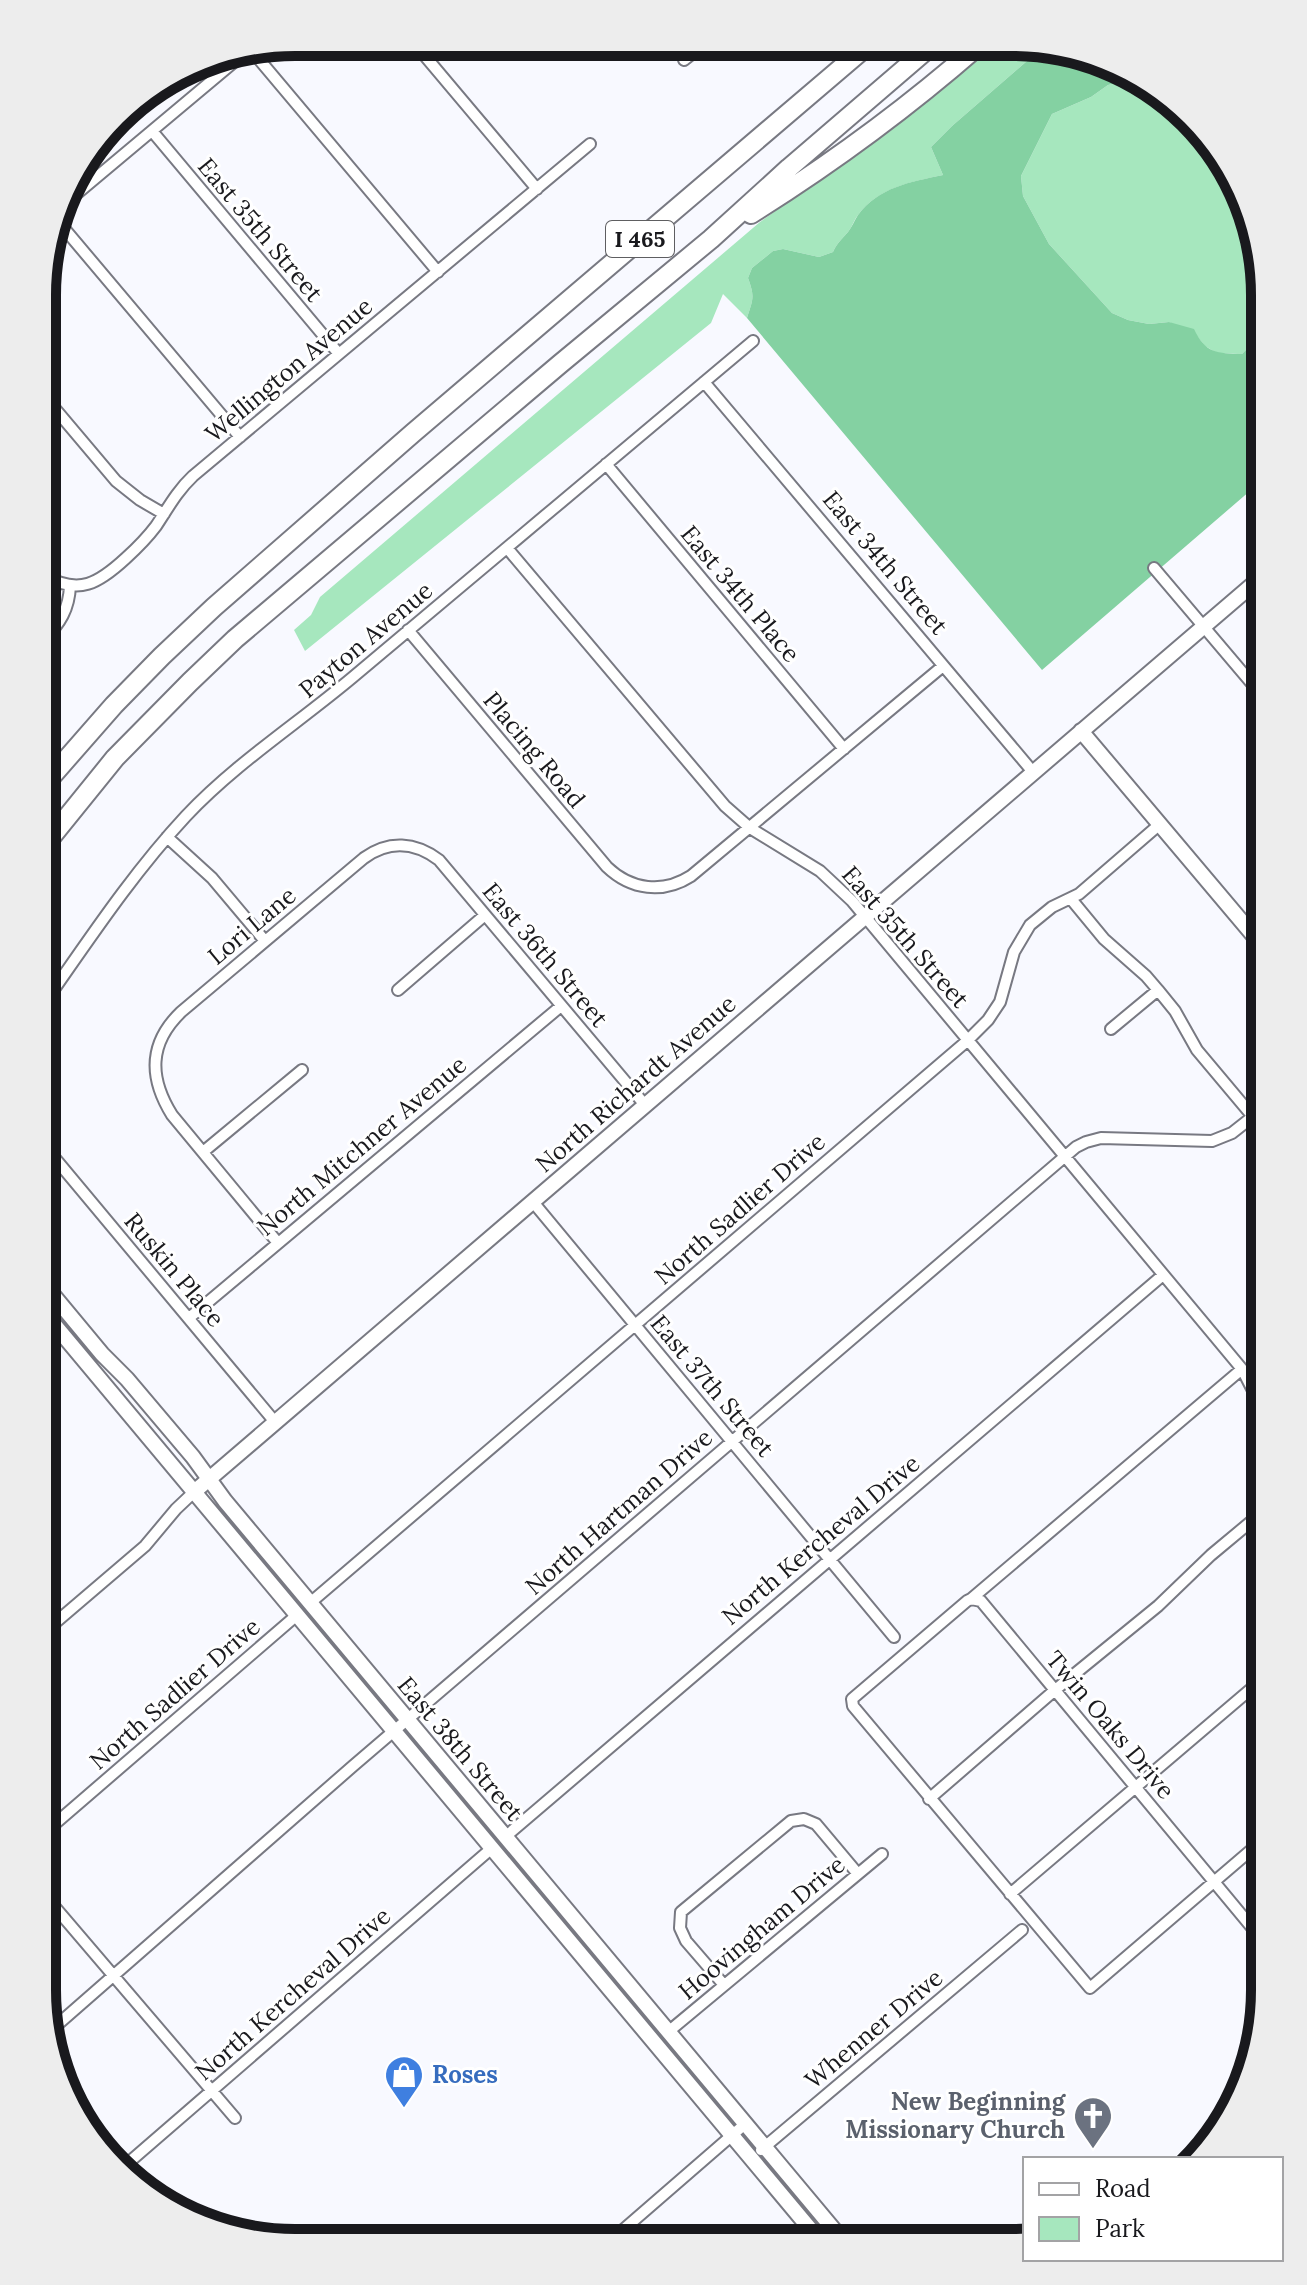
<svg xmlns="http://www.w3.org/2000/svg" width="1307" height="2285" font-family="Lora,serif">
  <rect width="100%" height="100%" fill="#f8f9ff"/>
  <path fill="#a6e7be" d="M990,46l65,1 -28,14 -75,65 -21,21 12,28c-32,7 -64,12 -85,40 -4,5 -6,12 -10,17 -6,7 -11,11 -15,20l-14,5 -36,-8 -10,2 -21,17 -4,10c7,19 5,21 -1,40l-24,-24 -12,29 -406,328 -11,-21 17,-15 9,-18 440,-375 140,-100z
    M1129,80l49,24 73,109 14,82v35l-23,24 -25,-1 -12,-7 -8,-10 -28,-14 -20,2 -21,-4 -16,-7 -63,-69 -26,-48 -2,-20 31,-62 39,-17 17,-12z"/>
  <path fill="#84d1a2" d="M1055,47h6l68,33 -21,5 -17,12 -39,17 -31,62 2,20 26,48 63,69 16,7 21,4 20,-2 25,7c12,25 23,24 48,25l23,-24v148l-223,192 -295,-352c6,-19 8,-21 1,-40l4,-10 21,-17 10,-2 36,8 14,-5c4,-9 9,-13 15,-20 4,-5 6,-11 10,-17 21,-28 52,-33 85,-40l-12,-28 21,-21 75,-65z"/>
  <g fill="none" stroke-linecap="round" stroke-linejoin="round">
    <defs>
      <path id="street" d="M414,43l123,146
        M252,51l186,221
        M684,60l19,-15
        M152,131l187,223
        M61,207l185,-155
        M57,220l183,217
        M704,382l329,390
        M51,404l65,77 24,19 24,14
        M606,464l238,285
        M507,548l218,258 25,22 70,43 32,30 390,468 23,45
        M1154,568l111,131
        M44,575c35,21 55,8 82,-17 11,-10 21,-20 30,-32 12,-18 21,-35 37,-50l397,-332
        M408,630l199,237c24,23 56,27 84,9l252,-210
        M44,639c16,-15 25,-30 26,-53
        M167,837l45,41 53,63
        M1071,899l33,40 42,37 12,14 17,21 22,39 68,81
        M398,990l87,-75
        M43,1005c45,-64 89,-131 143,-189 50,-53 111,-92 167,-139 133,-112 267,-224 400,-336
        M1111,1029l47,-39
        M43,1144l232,278
        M203,1152l99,-82
        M533,1202l361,435
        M278,1243l-106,-128c-23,-37 -24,-71 9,-103l183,-154c25,-18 51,-16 75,2l206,245
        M189,1318l372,-312
        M971,1599l271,-230
        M310,1603l657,-562 21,-21 12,-18 14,-50 16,-27 22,-18 27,-13 81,-70
        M42,1634l103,-88 31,-37 18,-17
        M929,1799l126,-109 103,-84 53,-51 54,-45
        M42,1835l255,-220
        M505,1837l658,-562
        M42,1892l193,226
        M1010,1894l255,-217
        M1264,1942l-283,-341 -10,-2 -4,2 -115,98 1,7 237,282 174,-149
        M724,1985l-38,-44 -6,-13 1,-16 110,-91 13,-2 12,5 42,50
        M49,2032l304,-266 723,-619 10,-5 15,-4 111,3 20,-8 33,-26
        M668,2032l214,-178
        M761,2150l261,-220
        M120,2170l372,-322
        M609,2242l136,-118"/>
      <path id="secondary" d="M1081,731l184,218
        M43,1283l59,71 25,25 66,78 32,44 66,79 554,663
        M43,1311l778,931
        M194,1492l1071,-918"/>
      <path id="highway" d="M751,214c80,-50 156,-106 227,-168
        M43,786l71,-81 48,-49 52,-49 199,-174 454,-387
        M43,847l72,-89 75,-76 45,-43 325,-275 151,-125 78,-71 142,-122"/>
    </defs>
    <use href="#street" stroke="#787982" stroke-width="14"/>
    <use href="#secondary" stroke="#787982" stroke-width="18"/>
    <use href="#highway" stroke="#787982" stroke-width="22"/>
    <use href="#street" stroke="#fff" stroke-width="10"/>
    <use href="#secondary" stroke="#fff" stroke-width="14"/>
    <use href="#highway" stroke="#fff" stroke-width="18"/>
  </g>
  <defs>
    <symbol id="shop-pin" viewBox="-11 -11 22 30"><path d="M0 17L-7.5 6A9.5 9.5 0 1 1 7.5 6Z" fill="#3f7fe0" stroke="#fff"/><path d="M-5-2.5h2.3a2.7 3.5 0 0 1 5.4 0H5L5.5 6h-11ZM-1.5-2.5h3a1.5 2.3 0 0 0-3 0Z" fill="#fff"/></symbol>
    <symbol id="church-pin" viewBox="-11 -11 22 30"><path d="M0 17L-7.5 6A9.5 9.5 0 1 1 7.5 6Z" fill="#6b7280" stroke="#fff"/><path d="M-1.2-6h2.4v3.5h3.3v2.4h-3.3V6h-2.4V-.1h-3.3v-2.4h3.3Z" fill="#fff"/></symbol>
  </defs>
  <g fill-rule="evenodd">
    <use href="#shop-pin" x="382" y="2053" width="44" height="60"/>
    <use href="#church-pin" x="1071" y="2094" width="44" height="60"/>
  </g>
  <g text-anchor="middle" stroke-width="6" stroke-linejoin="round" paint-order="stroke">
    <rect fill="#fff" stroke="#5e5e61" stroke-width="2" x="606" y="221" width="68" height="36" rx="6"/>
    <g font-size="22" font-weight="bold" fill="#19191d">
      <text x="640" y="247">I 465</text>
    </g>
    <g font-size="24" fill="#19191d" stroke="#fff">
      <text transform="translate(260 230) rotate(50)" y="8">East 35th Street</text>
      <text transform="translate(289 370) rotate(-40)" y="8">Wellington Avenue</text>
      <text transform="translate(885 563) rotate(50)" y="8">East 34th Street</text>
      <text transform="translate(740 594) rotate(50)" y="8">East 34th Place</text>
      <text transform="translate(366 640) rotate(-40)" y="8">Payton Avenue</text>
      <text transform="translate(534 750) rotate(50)" y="8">Placing Road</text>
      <text transform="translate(252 926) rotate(-40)" y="8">Lori Lane</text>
      <text transform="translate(905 937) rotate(49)" y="8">East 35th Street</text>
      <text transform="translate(545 955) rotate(50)" y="8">East 36th Street</text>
      <text transform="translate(636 1084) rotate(-41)" y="8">North Richardt Avenue</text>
      <text transform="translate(362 1146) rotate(-40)" y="8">North Mitchner Avenue</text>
      <text transform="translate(740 1209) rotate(-41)" y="8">North Sadlier Drive</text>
      <text transform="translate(174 1270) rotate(50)" y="8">Ruskin Place</text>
      <text transform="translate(712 1386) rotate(50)" y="8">East 37th Street</text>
      <text transform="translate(619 1512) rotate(-41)" y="8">North Hartman Drive</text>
      <text transform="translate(821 1540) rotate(-40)" y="8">North Kercheval Drive</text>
      <text transform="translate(175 1694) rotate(-41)" y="8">North Sadlier Drive</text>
      <text transform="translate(1110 1725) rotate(50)" y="8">Twin Oaks Drive</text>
      <text transform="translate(460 1749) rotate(50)" y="8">East 38th Street</text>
      <text transform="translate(762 1928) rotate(-40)" y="8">Hoovingham Drive</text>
      <text transform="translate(293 1994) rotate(-41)" y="8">North Kercheval Drive</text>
      <text transform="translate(874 2029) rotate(-40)" y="8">Whenner Drive</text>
    </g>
    <g font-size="24" font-weight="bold" fill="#366cbe" stroke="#fff" text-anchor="start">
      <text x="432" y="2083">Roses</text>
    </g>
    <g font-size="24" font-weight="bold" fill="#5b616d" stroke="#fff" text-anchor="end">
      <text x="1065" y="2110">New Beginning<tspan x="1065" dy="28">Missionary Church</tspan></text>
    </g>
  </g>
  <path d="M0 0H1307V2285H0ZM295 56H1012A239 239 0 0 1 1251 295V1990A239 239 0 0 1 1012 2229H295A239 239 0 0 1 56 1990V295A239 239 0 0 1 295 56Z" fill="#ededed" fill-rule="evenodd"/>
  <path fill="none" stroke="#19191d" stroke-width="10" d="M295 56H1012A239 239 0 0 1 1251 295V1990A239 239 0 0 1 1012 2229H295A239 239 0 0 1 56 1990V295A239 239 0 0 1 295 56Z"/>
  <rect x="1023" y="2157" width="260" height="104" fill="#ffffff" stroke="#a3a3a5" stroke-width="2"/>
  <rect x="1039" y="2183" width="40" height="12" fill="#ffffff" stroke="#a3a3a5" stroke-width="2"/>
  <text x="1095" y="2197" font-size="24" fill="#19191d">Road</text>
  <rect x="1039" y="2217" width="40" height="24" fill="#a6e7be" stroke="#a3a3a5" stroke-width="2"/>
  <text x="1095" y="2237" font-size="24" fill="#19191d">Park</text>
</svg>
